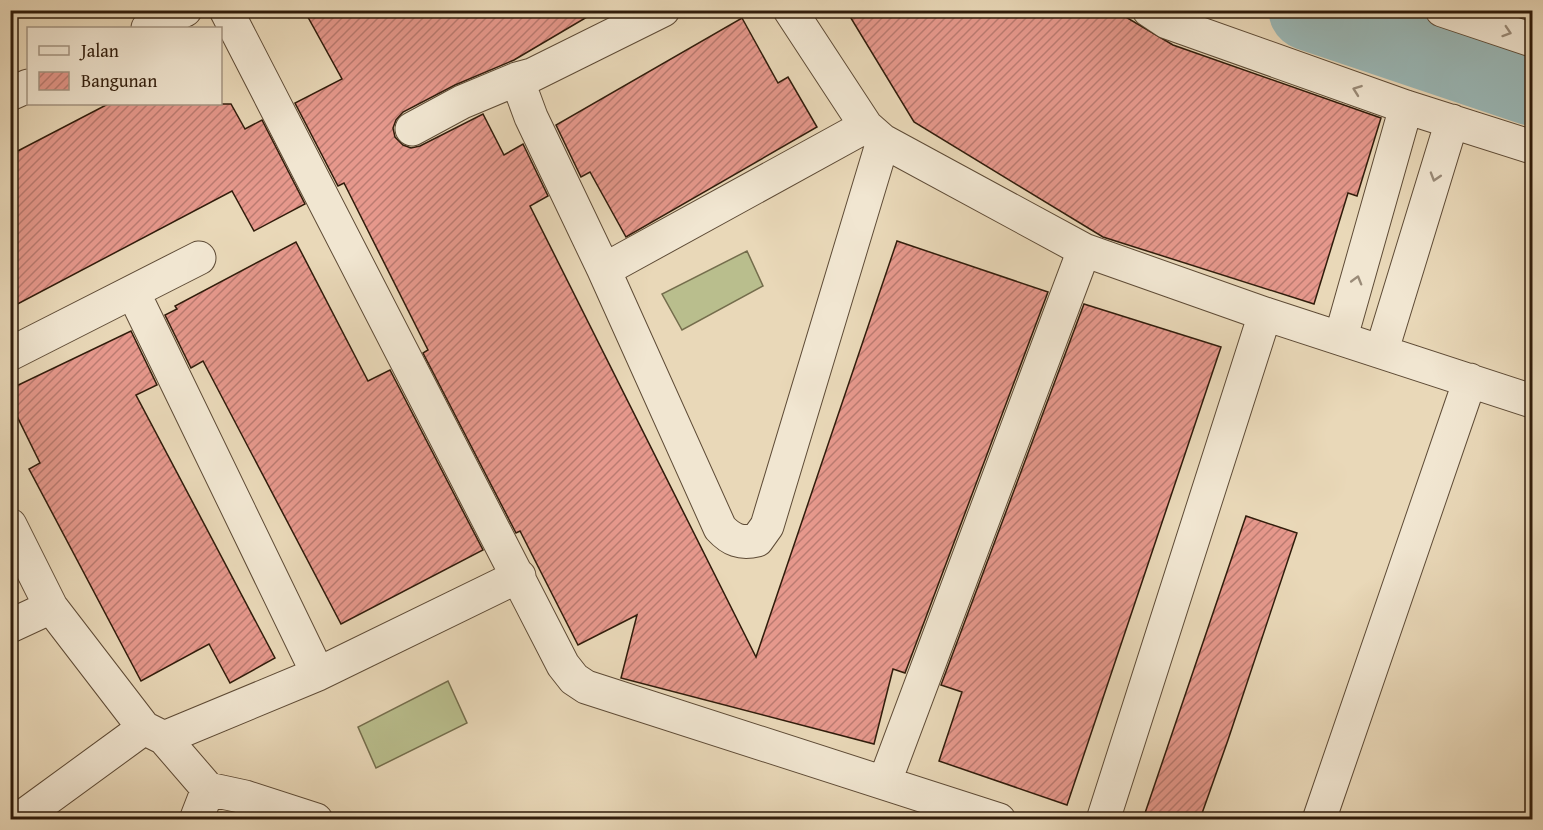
<svg xmlns="http://www.w3.org/2000/svg" width="1543" height="830" font-family="'Gentium Book Plus',serif">
  <defs>
    <pattern id="building-hatch" width="6" height="6" patternUnits="userSpaceOnUse" patternTransform="scale(1.5)"><rect width="6" height="6" fill="#e6988c"/><path d="M-1 1l2-2M0 6l6-6M5 7l2-2" fill="none" stroke="#bb7b71"/></pattern>
  </defs>
  <rect width="100%" height="100%" fill="#e9d8b8"/>
  <filter id="stains"><feTurbulence type="fractalNoise" baseFrequency=".00333" numOctaves="4"/><feColorMatrix values="0 0 0 0 .2 0 0 0 0 .09 0 0 0 0 .02 0 0 0 .5 -.17"/></filter>
  <radialGradient id="worn" r=".72"><stop offset=".6" stop-color="#630" stop-opacity="0"/><stop offset="1" stop-color="#630" stop-opacity=".3"/></radialGradient>
  <path fill="#b9be8d" stroke="#746d4c" stroke-width="1.5" d="M747,251l16,35 -81,44 -20,-36z
    M448,681l19,42 -91,45 -18,-41z"/>
  <g fill="none" stroke-linecap="round" stroke-linejoin="round">
    <path stroke="#9ab8b7" stroke-width="81" d="M1309,10l223,75"/>
  </g>
  <path fill="url(#building-hatch)" stroke="#301c0b" stroke-width="1.5" d="M304,10h295l-85,50 -59,25 -52,27 -7,8 -3,8 2,9 8,8 8,3 9,-2 63,-32 21,41 19,-11 25,52 -18,10 226,451 141,-416 151,51 -143,381 -12,-4 -19,75 -253,-66 16,-63 -59,30 -58,-114 -4,2 -93,-180 5,-3 -84,-167 -6,3 -43,-83 47,-24z
    M846,10h268l59,35 208,73 -24,78 -9,-3 -34,111 -211,-67 -189,-115z
    M742,18l36,65 10,-6 29,50 -191,110 -36,-65 -9,5 -25,-52z
    M108,104h123l14,25 17,-9 43,84 -51,27 -22,-40 -222,117v-153z
    M296,242l72,139 22,-11 93,180 -142,74 -138,-263 -12,7 -26,-53 12,-6 -2,-3z
    M1084,304l137,43 -154,458 -128,-44 23,-69 -21,-7z
    M131,331l26,54 -21,10 139,263 -45,25 -21,-39 -68,37 -112,-212 11,-6 -30,-61v-13z
    M1246,516l51,17 -69,207 -28,79h-57z"/>
  <g fill="none" stroke-linecap="round" stroke-linejoin="round">
    <defs>
      <path id="minor" d="M226,10l337,655 11,14 12,8 413,133
        M663,10l-131,65 -15,4 14,38 73,153 116,258c11,12 21,16 37,12l10,-14 116,-385
        M790,10l76,116 17,15 201,109 181,64 267,87
        M1149,10l18,12 239,85 126,40
        M1442,10l90,30
        M148,28l37,-18
        M10,94l18,-8
        M412,129l50,-27 55,-23
        M604,270l262,-144
        M133,292l185,382
        M1341,337l65,-230
        M1382,350l70,-229
        M10,354l189,-96
        M10,525l41,82
        M10,626l41,-19 93,121 20,10 154,-64 201,-98
        M164,738l44,51 37,8 71,23
        M885,781l199,-531
        M18,820l126,-92
        M196,820l12,-31
        M1103,820l162,-506
        M1319,820l151,-440"/>
    </defs>
    <use href="#minor" stroke="#5e4b36" stroke-width="35"/>
    <use href="#minor" stroke="#f1e6d1" stroke-width="33"/>
  </g>
  <defs><path id="oneway-chevron" d="M-2-3.5L2.5 0L-2 3.5" fill="none" stroke-width="1.6" stroke-linecap="round" stroke-linejoin="round" transform="scale(1.5)"/></defs>
  <g stroke="#9a8b78">
    <use href="#oneway-chevron" transform="translate(1507 32) rotate(18)"/>
    <use href="#oneway-chevron" transform="translate(1357 90) rotate(-160)"/>
    <use href="#oneway-chevron" transform="translate(1435 177) rotate(107)"/>
    <use href="#oneway-chevron" transform="translate(1357 280) rotate(-74)"/>
  </g>
  <rect width="1543" height="830" fill="none" stroke="#e9d8b8" stroke-width="36"/>
  <rect x="12" y="12" width="1519" height="806" fill="none" stroke="#301c0b" stroke-width="3"/>
  <rect x="18" y="18" width="1507" height="794" fill="none" stroke="#301c0b" stroke-width="1.5"/>
  <rect x="27" y="27" width="195" height="78" fill="#f1e6d1" stroke="#a49582" stroke-width="1.5"/>
  <rect x="39" y="46" width="30" height="9" fill="#f1e6d1" stroke="#a49582" stroke-width="1.5"/>
  <text x="81" y="57" font-size="18" fill="#301c0b">Jalan</text>
  <rect x="39" y="72" width="30" height="18" fill="url(#building-hatch)" stroke="#a49582" stroke-width="1.5"/>
  <text x="81" y="87" font-size="18" fill="#301c0b">Bangunan</text>
  <rect width="100%" height="100%" filter="url(#stains)"/>
  <rect width="100%" height="100%" fill="url(#worn)"/>
</svg>
